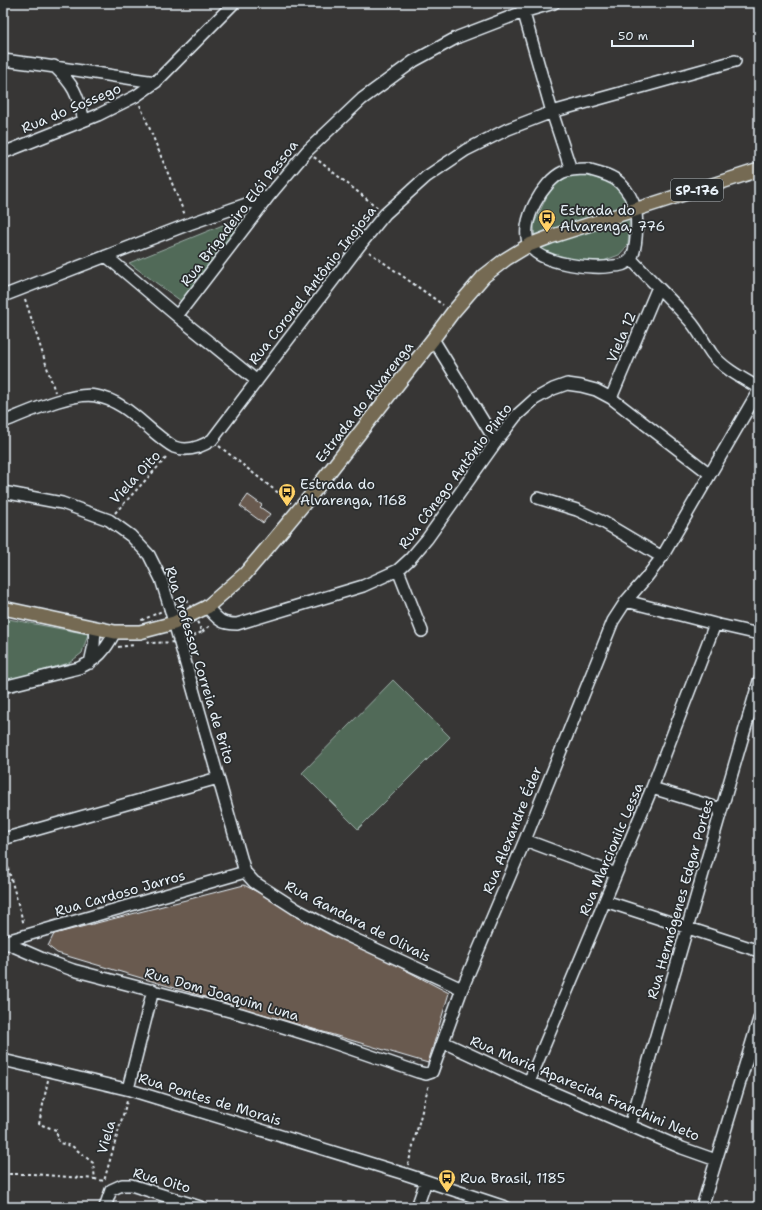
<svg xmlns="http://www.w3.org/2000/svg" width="762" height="1210" font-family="'Shantell Sans',sans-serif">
  <rect width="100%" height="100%" fill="#373635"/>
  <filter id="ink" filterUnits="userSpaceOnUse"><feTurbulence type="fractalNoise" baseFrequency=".025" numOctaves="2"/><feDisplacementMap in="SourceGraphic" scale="8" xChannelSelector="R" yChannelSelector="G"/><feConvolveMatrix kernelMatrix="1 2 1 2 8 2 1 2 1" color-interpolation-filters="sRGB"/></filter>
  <g filter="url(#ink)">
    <path fill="#516a58" stroke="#9caea8" d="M574,174l25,2 19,9 9,12 3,11 -2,37 -9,10 -16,6 -31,-1 -30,-9 -7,-8 -1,-19 13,-28 11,-14z
      M250,214l-69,87 -52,-38z
      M3,618l85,16 -6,19 -13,10 -66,19z
      M393,680l57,57 -92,92 -56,-56z"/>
    <path fill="#695a50" stroke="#e8f1f8" d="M248,495l14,10 -2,2 10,7 -7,9 -23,-17z
      M244,885l205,108 -21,70 -371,-110 -9,-7 6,-12z"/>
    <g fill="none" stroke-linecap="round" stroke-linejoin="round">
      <defs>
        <path id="minor" d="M521,3l31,109 19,58
          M3,60c51,6 102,15 153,22
          M54,66c20,19 23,27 30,54
          M3,153l95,-38 38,-19 20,-14 78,-79
          M587,169c11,3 25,6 33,14 7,7 13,17 15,26 3,10 2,43 -5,51 -4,4 -11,6 -17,6 -19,4 -76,-2 -84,-22 -10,-21 14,-63 34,-72 8,-3 16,-3 24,-3z
          M106,256l71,60 80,65
          M631,259c19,21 40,40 59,62 9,10 14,22 22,33 12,15 30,24 47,34
          M3,296l186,-72 80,-28
          M177,316l92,-120 38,-45 55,-52 52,-38 44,-24 65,-25 31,-9
          M433,339l63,103
          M611,398l47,-111
          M3,422c23,-9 70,-31 93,-26 24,4 41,22 59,37 6,5 12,10 19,14 13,5 27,0 38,-7l148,-195 25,-31 41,-37 40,-27 42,-21 44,-17 183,-51
          M3,492l59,11 47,17 22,16 18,19 12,24 9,29 75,264 9,10 42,27 39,21 127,59
          M538,498l39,12 26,12 59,35
          M398,570l24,61
          M626,601l89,23 44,10
          M207,607c11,12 13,17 30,17l126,-38 35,-16 12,-11 17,-20 69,-97 20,-26 19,-17 18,-10 14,-5 14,2 15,4 15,8 99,76
          M90,663l4,-18 1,-17
          M3,687l76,-19c19,-9 26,-17 36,-36
          M652,788l69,21
          M3,839l215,-61
          M525,840l91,34
          M605,901l154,50
          M3,942l242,-70
          M4,942l39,17 30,11 168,44 81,25 96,33 8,2 6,-2 30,-83 63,-149 88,-219 13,-20 20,-23 16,-21 97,-167
          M443,1042l86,40 153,66 34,12
          M3,1060l127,30 275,84 100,33
          M529,1082l123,-294 63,-164
          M128,1089l25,-99
          M630,1126c44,-149 85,-297 129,-445
          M105,1207l6,-17 11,-5h9l69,22
          M417,1207l9,-26
          M702,1207l57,-188"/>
        <path id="major" d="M3,608l112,24h25l34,-9 33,-16 38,-33 23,-27 44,-53 121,-155 20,-27 31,-36 22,-17 23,-14 21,-8 209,-67"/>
      </defs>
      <use href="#minor" stroke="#e8f1f8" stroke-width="14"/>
      <use href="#major" stroke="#e8f1f8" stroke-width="16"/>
      <path stroke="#e8f1f8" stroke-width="2" stroke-dasharray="3 3" stroke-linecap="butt" d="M140,105l45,110
        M314,157l64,51
        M369,252l74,53
        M25,299l30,93
        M219,446l72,57
        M115,513l53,-57
        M187,600l15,32 -22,10 -31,1 -7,-23z
        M202,632l9,-7
        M118,647l16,-2
        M3,850l21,75
        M48,1080l-9,44 17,6 3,13 13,3 21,17 2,16 9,2 23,-80
        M408,1165l21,-81
        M3,1174h29l63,5"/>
      <use href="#minor" stroke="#2a2d2e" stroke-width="11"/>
      <use href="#major" stroke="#746b52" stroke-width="13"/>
    </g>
  </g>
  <defs>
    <symbol id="bus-pin" viewBox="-11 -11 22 30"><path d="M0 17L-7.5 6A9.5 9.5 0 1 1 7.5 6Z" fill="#ffd166" stroke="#2a2d2e"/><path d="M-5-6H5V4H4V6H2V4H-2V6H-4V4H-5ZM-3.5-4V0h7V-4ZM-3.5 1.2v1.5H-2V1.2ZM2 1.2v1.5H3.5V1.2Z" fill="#111"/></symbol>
  </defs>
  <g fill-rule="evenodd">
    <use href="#bus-pin" x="537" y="208" width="20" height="27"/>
    <use href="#bus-pin" x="277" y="482" width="20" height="27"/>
    <use href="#bus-pin" x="437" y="1168" width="20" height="27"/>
  </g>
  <g text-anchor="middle" stroke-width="3.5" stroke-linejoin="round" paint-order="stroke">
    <rect fill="#2a2d2e" stroke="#afb6bb" stroke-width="1" x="671" y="179" width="52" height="22" rx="3"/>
    <g font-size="13" font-weight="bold" fill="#e8f1f8">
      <text x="697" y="195">SP-176</text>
    </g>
    <g font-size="14" fill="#e8f1f8" stroke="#2a2d2e">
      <text transform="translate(71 108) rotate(-23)" y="5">Rua do Sossego</text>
      <text transform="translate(239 213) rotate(-52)" y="5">Rua Brigadeiro Elói Pessoa</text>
      <text transform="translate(312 285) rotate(-52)" y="5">Rua Coronel Antônio Inojosa</text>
      <text transform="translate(621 337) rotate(-67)" y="5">Viela 12</text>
      <text transform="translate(364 402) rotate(-52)" y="5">Estrada do Alvarenga</text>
      <text transform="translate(455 476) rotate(-53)" y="5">Rua Cônego Antônio Pinto</text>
      <text transform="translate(135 477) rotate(-47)" y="5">Viela Oito</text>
      <text transform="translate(200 665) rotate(73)" y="5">Rua Professor Correia de Brito</text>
      <text transform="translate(512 830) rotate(-68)" y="5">Rua Alexandre Éder</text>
      <text transform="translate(611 849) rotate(-67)" y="5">Rua Marcionilc Lessa</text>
      <text transform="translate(120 893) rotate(-16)" y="5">Rua Cardoso Jarros</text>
      <text transform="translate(680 899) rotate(-74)" y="5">Rua Hermógenes Edgar Portes</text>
      <text transform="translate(358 921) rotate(27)" y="5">Rua Gandara de Olivais</text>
      <text transform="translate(222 994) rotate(16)" y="5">Rua Dom Joaquim Luna</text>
      <text transform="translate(585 1088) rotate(23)" y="5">Rua Maria Aparecida Franchini Neto</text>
      <text transform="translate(210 1099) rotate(17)" y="5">Rua Pontes de Morais</text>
      <text transform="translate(106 1137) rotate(-74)" y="5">Viela</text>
      <text transform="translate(162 1180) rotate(16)" y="5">Rua Oito</text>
    </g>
    <g font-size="14" fill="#e8f1f8" stroke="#2a2d2e" text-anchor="start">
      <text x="560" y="215">Estrada do<tspan x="560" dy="16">Alvarenga, 776</tspan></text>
      <text x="300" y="489">Estrada do<tspan x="300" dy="16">Alvarenga, 1168</tspan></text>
      <text x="460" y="1183">Rua Brasil, 1185</text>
    </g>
  </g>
  <rect width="762" height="1210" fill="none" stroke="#2a2d2e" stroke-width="16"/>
  <rect x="8" y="8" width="746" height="1194" fill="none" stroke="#e8f1f8" stroke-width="1.5" filter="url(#ink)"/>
  <path d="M612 40v6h81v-6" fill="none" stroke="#e8f1f8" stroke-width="2"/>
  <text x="618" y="40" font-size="12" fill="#e8f1f8" stroke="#2a2d2e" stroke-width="3" paint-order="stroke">50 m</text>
</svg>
